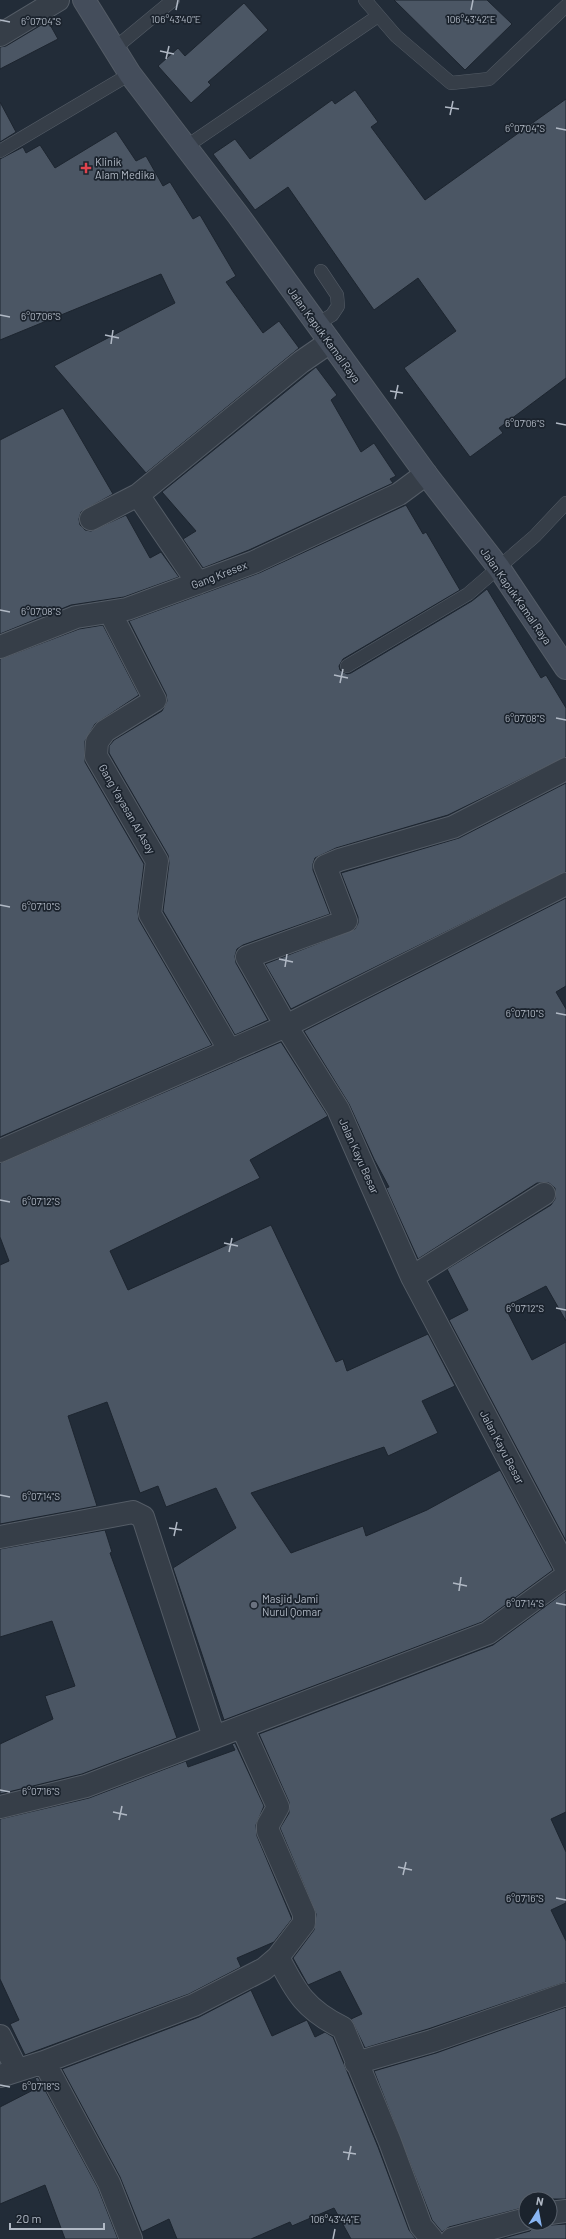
<svg xmlns="http://www.w3.org/2000/svg" width="566" height="2239" font-family="Barlow,sans-serif">
  <rect width="100%" height="100%" fill="#222c38"/>
  <path fill="#4b5664" stroke="#1d252f" d="M394,0h93l25,24 -47,46z
    M244,3l24,27 -60,52 3,3 -20,18 -33,-37 20,-18 7,8z
    M48,21l10,18 -58,30v-22l6,-1z
    M355,90l23,32 -7,5 54,73 141,-101v279l-67,50 4,5 -33,24 -66,-89 52,-37 -38,-53 -44,32 -86,-123 -33,23 -42,-56 22,-15 15,20 82,-59 3,4z
    M0,102l16,30 -16,10z
    M116,131l20,30 10,-5 17,30 7,-4 23,37 7,-4 36,61 -10,6 37,51 16,-12 20,27 -153,125 -92,-107 121,-63 -14,-29 -161,66v-181l23,-12 3,6 14,-8 15,23z
    M316,367l21,28 -6,5 30,52 13,-9 22,33 -6,3 3,4 -144,67 -46,18 -20,-29 13,-8 -34,-39z
    M63,408l50,86 -32,18 -2,7 1,6 5,5 6,1 35,-16 24,43 11,-6 18,25 -55,20 -53,8 -71,29v-194z
    M406,505l17,29 3,-2 34,58 -117,69 -4,7 1,4 7,4 4,-1 121,-72 15,-12 54,89 5,-3 20,33v49l-118,58 -112,33 -21,10 -2,6v6l17,44 -87,31 -6,4 -2,7 1,7 32,57 -33,15 -72,-124 6,-48 -1,-8 -59,-102v-7l5,-6 48,-29 5,-10 -1,-7 -37,-73 130,-48z
    M103,625l36,70 -44,29 -10,17v21l59,102 -6,48 1,8 73,125 -212,92v-478l79,-30z
    M566,783v89l-275,137 -26,-45 90,-35 3,-6v-6l-17,-44 118,-35z
    M566,898v88l-10,6 10,17v312l-20,-35 -41,21 27,53 34,-18v199l-117,-221 19,-10 -21,-41 104,-64 4,-6v-11l-6,-5h-12l-119,76 -32,-71 3,-1 -15,-28 -25,-55 -45,-73z
    M281,1042l47,74 -78,44 10,18 -150,73 18,39 143,-65 65,137 7,-3 4,12 81,-37 27,52 -33,15 16,32 -50,23 -4,-9 -133,46 40,60 72,-27 3,10 61,-26 73,-40 53,100 -71,52 -258,98 -51,-152 63,-40 -20,-40 -50,19 -8,-21 -18,7 -33,-91 -39,14 29,90 -97,18v-259l9,-4 -9,-24v-74z
    M105,1530l7,22 -2,1 67,185 -95,36 -82,20v-50l53,-25 -8,-23 30,-10 -23,-65 -52,16v-88z
    M566,1591v221l-15,7 15,33v51l-15,7 15,31v41l-138,47 -63,19 -14,-29 11,-5 -22,-43 -32,14 -15,-27 21,-28 2,-16 -36,-86 9,-15v-11l-30,-68 234,-89z
    M235,1743l29,63 -8,19 1,11 35,83 -18,23 -37,16 4,9 -52,27 -164,61 -15,-31 9,-4 -19,-41v-160l89,-21 97,-37 2,6 47,-17 -3,-6z
    M251,1990l21,46 35,-16 8,17 10,-5 8,5 45,110 31,83 7,9h-65l-17,-31 -42,18 -2,-4 -39,17h-74l-8,-20 -27,13 -22,-55 -58,-108 137,-52z
    M566,2007v192h-40v8l-77,20 -7,5 -10,-12 -58,-149 62,-18z
    M38,2077l60,111 20,51h-53l-20,-54 -45,19v-97l39,-20 -4,-9z
    M538,2223l13,2 15,-1v15h-66l30,-8z"/>
  <g fill="none" stroke-linecap="round" stroke-linejoin="round">
    <defs>
      <path id="lane" d="M365,0l31,36 55,47 38,-4 77,-73
        M115,48l58,-48
        M187,146l191,-130
        M0,151l130,-77
        M317,324l15,-9 6,-9 -1,-11 -16,-24
        M347,666l121,-72 67,-58 31,-33"/>
      <path id="street" d="M0,35l58,-35
        M138,495l60,88
        M91,519l47,-24 163,-133 29,-20
        M110,612l45,88 -50,31 -8,11 -1,14 61,105 -7,53 80,137
        M0,647l76,-30 51,-8 127,-47 145,-68 27,-20
        M566,769l-113,58 -114,33 -14,6 21,55 -99,36 39,69 52,83 74,168 154,291
        M0,1151l286,-125 280,-142
        M412,1277l132,-83
        M0,1537l133,-25 10,5 71,220
        M242,1727l36,80 -10,18v6l36,83v9l-26,34c18,36 28,53 65,71l47,114 31,84 11,13
        M0,1807l86,-21 402,-153 78,-57
        M0,2036l17,34
        M44,2062l150,-57 70,-36 14,-12
        M356,2063l76,-22 134,-47
        M0,2076l44,-14 65,121 22,56
        M550,2213l16,-2
        M452,2239l74,-20"/>
      <path id="secondary" d="M84,0l46,74 108,141 188,259 73,94 67,100"/>
    </defs>
    <use href="#lane" stroke="#545c66" stroke-width="14"/>
    <use href="#street" stroke="#545c66" stroke-width="24"/>
    <use href="#secondary" stroke="#545c66" stroke-width="24"/>
    <use href="#lane" stroke="#363e48" stroke-width="13"/>
    <use href="#street" stroke="#363e48" stroke-width="22"/>
    <use href="#secondary" stroke="#444d5b" stroke-width="22"/>
  </g>
  <path fill="none" stroke="#b1b9c5" stroke-width="1.5" d="M176,10l2,-10M471,10l2,-10M0,20l10,2M160,51l14,3M166,59l3,-13M445,107l14,2M450,115l3,-14M556,128l10,2M0,315l10,2M105,335l14,3M111,344l2,-14M390,391l13,2M395,399l3,-14M556,423l10,2M0,610l10,2M334,675l14,3M340,683l3,-14M556,718l10,2M0,905l10,2M279,959l14,3M285,967l2,-13M556,1013l10,2M0,1200l10,2M224,1243l14,3M229,1252l3,-14M556,1308l10,2M0,1495l10,2M169,1528l13,2M174,1536l3,-14M453,1583l14,3M459,1591l2,-14M556,1603l10,2M0,1790l10,2M113,1812l14,3M119,1820l3,-14M398,1867l14,3M403,1875l3,-13M556,1898l10,2M0,2085l10,2M343,2152l13,2M348,2160l3,-14M333,2239l2,-10"/>
  <path fill="#e0444e" stroke="#1b232d" stroke-width="1.5" d="M84 162h4v4h4v4h-4v4h-4v-4h-4v-4h4z"/>
  <circle fill="#6b7280" stroke="#1b232d" stroke-width="1.5" cx="254" cy="1605" r="4"/>
  <g text-anchor="middle" stroke-width="3.5" stroke-linejoin="round" paint-order="stroke">
    <g font-size="11" fill="#b1b9c5" stroke="#1b232d" text-anchor="start">
      <text x="95" y="166">Klinik<tspan x="95" dy="13">Alam Medika</tspan></text>
      <text x="262" y="1603">Masjid Jami<tspan x="262" dy="13">Nurul Qomar</tspan></text>
    </g>
    <g font-size="11" fill="#b1b9c5" stroke="#1b232d">
      <text transform="translate(324 335) rotate(54)" y="4">Jalan Kapuk Kamal Raya</text>
      <text transform="translate(219 575) rotate(-21)" y="4">Gang Kresex</text>
      <text transform="translate(516 596) rotate(55)" y="4">Jalan Kapuk Kamal Raya</text>
      <text transform="translate(127 809) rotate(60)" y="4">Gang Yayasan Al Asoy</text>
      <text transform="translate(359 1156) rotate(66)" y="4">Jalan Kayu Besar</text>
      <text transform="translate(502 1447) rotate(62)" y="4">Jalan Kayu Besar</text>
    </g>
  </g>
  <g font-size="10" text-anchor="middle" fill="#b1b9c5" stroke="#1b232d" stroke-width="3.5" stroke-linejoin="round" paint-order="stroke">
    <text x="176" y="23">106°43'40"E</text>
    <text x="471" y="23">106°43'42"E</text>
    <text x="41" y="25">6°07'04"S</text>
    <text x="525" y="132">6°07'04"S</text>
    <text x="41" y="320">6°07'06"S</text>
    <text x="525" y="427">6°07'06"S</text>
    <text x="41" y="615">6°07'08"S</text>
    <text x="525" y="722">6°07'08"S</text>
    <text x="41" y="910">6°07'10"S</text>
    <text x="525" y="1017">6°07'10"S</text>
    <text x="41" y="1205">6°07'12"S</text>
    <text x="525" y="1312">6°07'12"S</text>
    <text x="41" y="1500">6°07'14"S</text>
    <text x="525" y="1607">6°07'14"S</text>
    <text x="41" y="1795">6°07'16"S</text>
    <text x="525" y="1902">6°07'16"S</text>
    <text x="41" y="2090">6°07'18"S</text>
    <text x="335" y="2223">106°43'44"E</text>
  </g>
  <g transform="translate(538 2211) rotate(11)"><circle r="19" fill="#1b232d" stroke="#575f6a"/>
  <path d="M0-3L7 15L0 10L-7 15Z" fill="#89b5f2"/>
  <text y="-6" font-size="11" font-weight="bold" text-anchor="middle" fill="#b1b9c5">N</text>
  </g>
  <path d="M10 2223v6h94v-6" fill="none" stroke="#b1b9c5" stroke-width="2"/>
  <text x="16" y="2223" font-size="12" fill="#b1b9c5" stroke="#1b232d" stroke-width="3" paint-order="stroke">20 m</text>
</svg>
